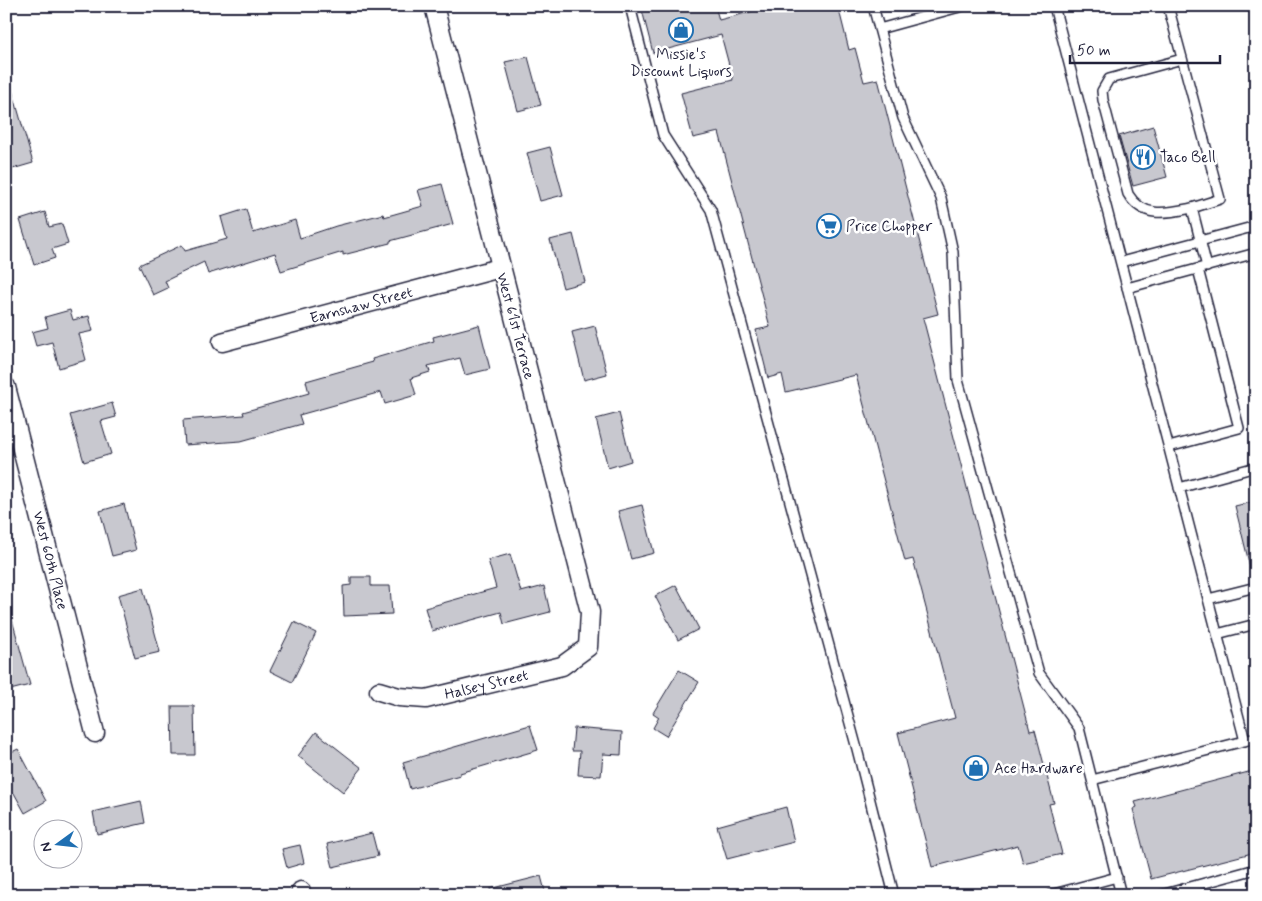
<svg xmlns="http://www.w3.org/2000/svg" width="1262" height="901" font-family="Mynerve,sans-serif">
  <rect width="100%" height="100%" fill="#fff"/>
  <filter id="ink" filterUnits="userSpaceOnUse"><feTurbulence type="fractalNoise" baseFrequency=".02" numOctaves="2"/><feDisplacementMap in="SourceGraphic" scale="10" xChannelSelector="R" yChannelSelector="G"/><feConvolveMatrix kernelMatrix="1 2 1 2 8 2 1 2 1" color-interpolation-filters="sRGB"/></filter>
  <g filter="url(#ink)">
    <path fill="#c8c8cf" stroke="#22223b" d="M641,6h74l4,14 54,-14h65l11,44 6,-2 9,34 14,-3 60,235 -15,4 107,413 5,-1 19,73 -5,1 13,50 -39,9 -5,-18 -86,22 -34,-134 57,-15 -42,-159 -8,2 -49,-186 -70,17 -4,-18 -14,4 -12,-48 14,-3 -51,-195 -26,6 -12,-45 52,-13 -12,-45 -68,18z
      M528,57l13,48 -23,6 -13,-49z
      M6,86h5l22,77 -24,7 -3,-9z
      M1153,126l14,51 -34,9 -14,-50z
      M550,147l13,48 -23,6 -13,-48z
      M442,184l11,40 -63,17v2l-47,12v-3l-62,19 -6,-18 -67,21 -4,-12 -39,19 3,7 -15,7 -14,-30 43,-20 3,6 42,-12 -6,-22 25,-8 7,24 42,-13 5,18 36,-12 47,-12 1,3 39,-11 -5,-16z
      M45,212l4,15 13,-3 6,20 -16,5 3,9 -21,7 -14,-45z
      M573,234l12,48 -22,6 -13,-48z
      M70,310l3,10 16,-4 4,15 -14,3 7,26 -27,8 -7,-26 -16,4 -4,-14 16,-4 -3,-11z
      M479,325l11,44 -25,6 -5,-17 -32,8 2,6 -19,6 5,17 -31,9 -4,-12 -82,23 3,9 -61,17 -56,4 -2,-25 61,-5 -1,-3 66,-19 -3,-12 67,-19 -1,-3 62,-18 -1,-4z
      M595,326l12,48 -23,6 -12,-48z
      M112,403l4,14 -15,4 10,33 -27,8 -14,-47z
      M619,413l12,48 -23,7 -12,-49z
      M1256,501v65l-6,1 -15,-61z
      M124,504l12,46 -24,6 -12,-45z
      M642,505l12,48 -23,6 -13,-48z
      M510,554l11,38 23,-6 6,26 -46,12 -3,-12 -69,19 -7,-23 71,-20 -8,-28z
      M351,577h20v9h19l2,28 -48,2 -1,-30 8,-1z
      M676,585l23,44 -21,11 -23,-44z
      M143,588l17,64 -25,6 -17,-63z
      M11,616l19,69 -24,6v-74z
      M294,622l22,11 -24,49 -22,-11z
      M679,670l20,12 -33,54 -13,-8 6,-11 -6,-4z
      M172,706h22l1,49h-22z
      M530,725l8,25 -78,23v2l-50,14 -7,-27z
      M574,728l48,4 -1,23 -18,-1 -2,22 -23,-1 2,-24h-8z
      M316,732l46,36 -19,24 -45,-36z
      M18,749l28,52 -21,12 -11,-20 -8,4v-42z
      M1256,770v82l-105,27 -18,-70 4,-2 -2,-5z
      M141,801l4,22 -48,11 -4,-22z
      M786,807l8,35 -67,17 -10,-33z
      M372,833l6,23 -45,11 -6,-23z
      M300,845l4,18 -17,5 -5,-19z
      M541,876l5,19h-55l-1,-6z"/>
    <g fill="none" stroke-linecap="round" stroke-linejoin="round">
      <defs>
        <path id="lane" d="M630,6l33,129 48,75 146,539 37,146
          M873,6l30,112 38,80 12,54 5,128 65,236 16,57 40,55 42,167
          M1054,6l191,735
          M1168,6l52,193 -28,9 15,59
          M879,29l84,-23
          M1182,59l-73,20 -7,12 1,9 25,94c15,25 39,19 64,14
          M1121,262l135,-36
          M1127,288l129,-35
          M1169,447l70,-19 -41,-159
          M1179,488l77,-21
          M1208,599l48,-12
          M1217,634l39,-10
          M1092,780l164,-42
          M1050,895l67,-18
          M1161,895l95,-26"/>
        <g id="street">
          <path id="s1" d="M222,342l278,-74"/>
          <path id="s2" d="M6,387l89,346"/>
          <path id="s3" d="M379,691l20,6 27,2 136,-33 26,-19 2,-35 -156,-606"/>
          <path d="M301,891l1,4"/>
        </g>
      </defs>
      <use href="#lane" stroke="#22223b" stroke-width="12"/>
      <use href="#street" stroke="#22223b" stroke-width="21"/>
      <use href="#lane" stroke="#fff" stroke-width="9"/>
      <use href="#street" stroke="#fff" stroke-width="18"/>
    </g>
  </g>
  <defs>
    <symbol id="shop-ring" viewBox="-11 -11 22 22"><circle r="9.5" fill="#fff" stroke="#1f6fb2" stroke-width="1.5"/><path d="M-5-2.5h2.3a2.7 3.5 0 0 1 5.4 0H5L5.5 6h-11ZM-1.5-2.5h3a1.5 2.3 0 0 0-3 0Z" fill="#1f6fb2"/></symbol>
    <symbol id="restaurant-ring" viewBox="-11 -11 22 22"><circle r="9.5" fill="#fff" stroke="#1f6fb2" stroke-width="1.5"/><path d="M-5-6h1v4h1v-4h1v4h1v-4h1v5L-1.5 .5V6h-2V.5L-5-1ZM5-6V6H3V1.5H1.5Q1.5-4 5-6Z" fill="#1f6fb2"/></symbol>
    <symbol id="supermarket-ring" viewBox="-11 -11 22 22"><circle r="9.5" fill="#fff" stroke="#1f6fb2" stroke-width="1.5"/><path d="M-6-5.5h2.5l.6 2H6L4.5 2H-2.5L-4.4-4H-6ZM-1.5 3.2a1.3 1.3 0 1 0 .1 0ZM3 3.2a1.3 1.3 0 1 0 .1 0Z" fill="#1f6fb2"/></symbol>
  </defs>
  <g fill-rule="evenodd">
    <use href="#shop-ring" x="667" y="16" width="28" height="28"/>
    <use href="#restaurant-ring" x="1129" y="143" width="28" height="28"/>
    <use href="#supermarket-ring" x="815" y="212" width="28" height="28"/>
    <use href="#shop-ring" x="962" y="754" width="28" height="28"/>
  </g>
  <g text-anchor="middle" stroke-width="5" stroke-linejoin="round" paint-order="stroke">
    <g font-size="15" fill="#22223b" stroke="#fff" text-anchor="start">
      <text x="681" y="59" text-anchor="middle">Missie's<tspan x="681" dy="17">Discount Liquors</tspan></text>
      <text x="1160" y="162">Taco Bell</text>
      <text x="846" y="231">Price Chopper</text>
      <text x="994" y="773">Ace Hardware</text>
    </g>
    <g font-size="15" fill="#22223b" stroke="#fff">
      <text dy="5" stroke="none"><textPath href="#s1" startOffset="144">Earnshaw Street</textPath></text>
      <text transform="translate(516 326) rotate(75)" y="5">West 61st Terrace</text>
      <text dy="5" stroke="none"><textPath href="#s2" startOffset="179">West 60th Place</textPath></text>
      <text dy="5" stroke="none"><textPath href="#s3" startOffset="110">Halsey Street</textPath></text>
    </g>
  </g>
  <rect width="1262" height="901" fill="none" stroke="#fff" stroke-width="25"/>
  <rect x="12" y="12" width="1237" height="876" fill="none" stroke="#22223b" stroke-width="2" filter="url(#ink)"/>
  <g transform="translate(58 844) rotate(255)"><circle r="24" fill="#ffffff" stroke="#a7a7b1"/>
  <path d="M0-4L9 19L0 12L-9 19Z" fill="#1f6fb2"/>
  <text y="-8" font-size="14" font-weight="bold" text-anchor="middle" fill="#22223b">N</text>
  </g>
  <path d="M1070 55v8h150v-8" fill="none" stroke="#22223b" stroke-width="2.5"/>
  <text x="1077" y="55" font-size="15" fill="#22223b" stroke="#ffffff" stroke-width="4" paint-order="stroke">50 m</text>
</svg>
